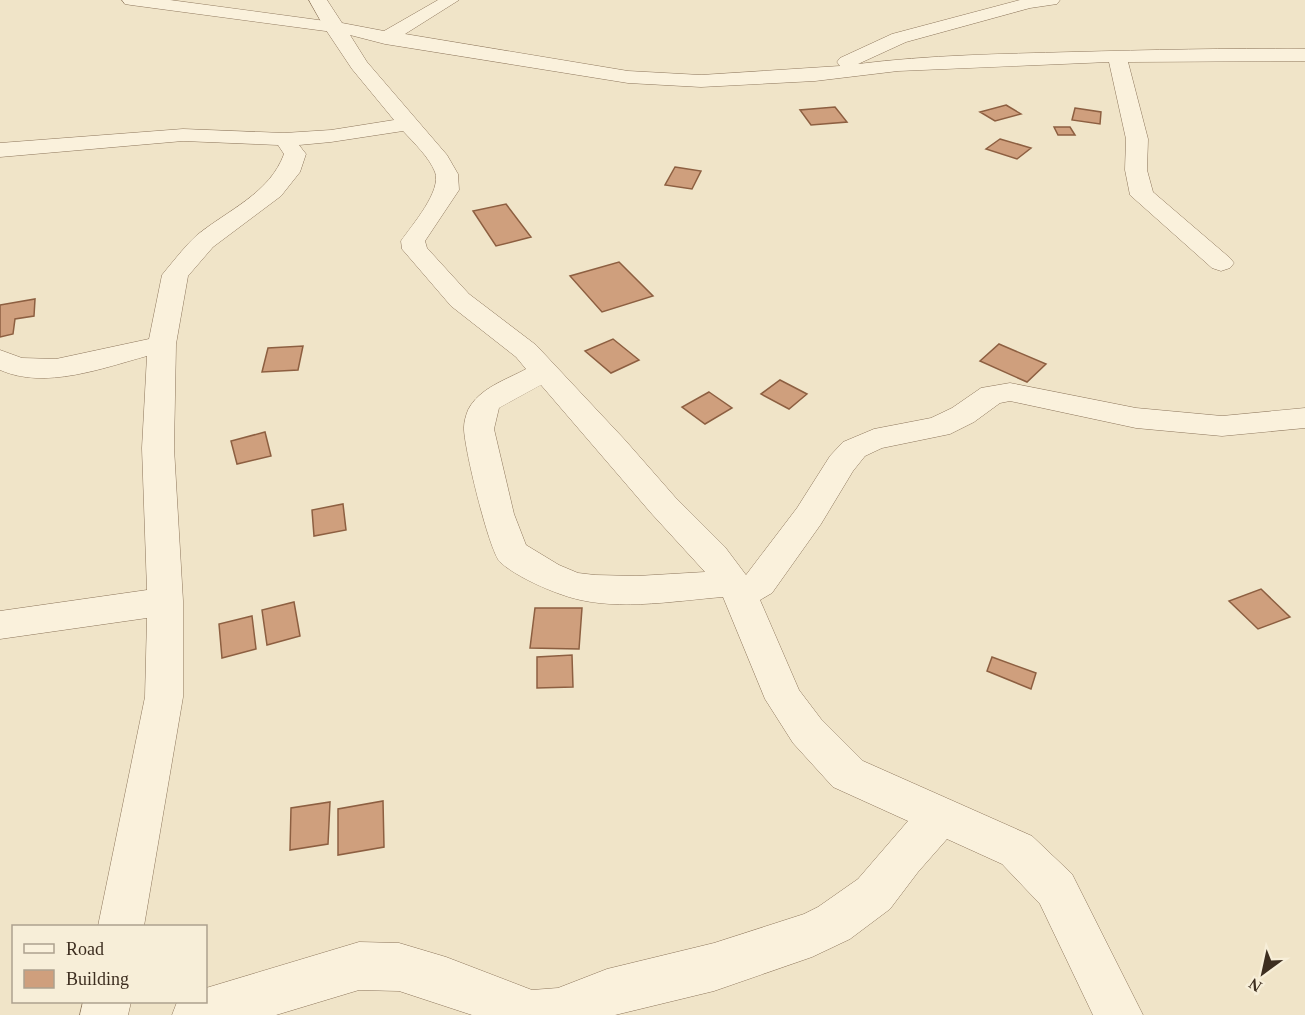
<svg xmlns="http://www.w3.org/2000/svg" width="1305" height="1015" font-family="'Times New Roman',serif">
  <rect width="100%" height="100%" fill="#f0e4c8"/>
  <path fill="#cf9f7d" stroke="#8d5f41" stroke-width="1.5" d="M1006,105l15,9 -26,7 -15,-9z
    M835,107l12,15 -36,3 -11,-15z
    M1075,108l26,4 -1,12 -28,-4z
    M1054,127h16l5,8h-17z
    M1000,139l31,9 -14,11 -31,-10z
    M675,167l26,4 -9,18 -27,-4z
    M506,204l25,33 -35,9 -23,-35z
    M619,262l34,34 -51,16 -32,-36z
    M35,299l-1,17 -19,3 -2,15 -13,3v-32z
    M613,339l26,21 -28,13 -26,-22z
    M999,344l47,20 -19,18 -47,-21z
    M303,346l-5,24 -36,2 6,-24z
    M780,380l27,14 -18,15 -28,-15z
    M709,392l23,16 -27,16 -23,-17z
    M265,432l6,24 -34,8 -6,-23z
    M343,504l3,26 -32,6 -2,-26z
    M1261,589l29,28 -32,12 -29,-28z
    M294,602l6,34 -33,9 -5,-35z
    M535,608h47l-3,41 -49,-1z
    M252,616l4,33 -34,9 -3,-34z
    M572,655l1,32 -36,1v-31z
    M992,657l44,16 -5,16 -44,-18z
    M383,801l1,46 -46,8v-46z
    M330,802l-2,42 -38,6 1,-42z"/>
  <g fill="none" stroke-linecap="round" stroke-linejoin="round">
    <defs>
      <path id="minor" d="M309,0h18l15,23 42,8 54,-31h21l-54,34 223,37 73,4 139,-9 -3,-4 3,-4 52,-24 128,-34h40l-3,4 -27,4 -124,34 -48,22c71,-9 143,-10 214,-12 78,-2 155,-4 233,-3v12l-177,1 20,77 -1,31 6,22 77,66 4,5 -4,5 -9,3 -9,-3 -82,-73 -5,-25 1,-31 -17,-77 -211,9 -83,10 -114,6 -73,-4 -243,-39 -35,-9 17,27 80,93 11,19 1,16 -34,51 2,7 42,46 67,51 89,95 50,57 50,50 21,28 51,-67 33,-52 13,-14 31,-13 57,-11 21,-10 29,-20 29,-5 126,25 86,8 83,-8v20l-83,8 -86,-8 -126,-27 -10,2 -26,19 -24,12 -68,14 -17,8 -12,15 -32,53 -49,69 -12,7 39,90 22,29 42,42 169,75 40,38 71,141h-50l-53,-111 -38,-40 -55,-25 -29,33 -28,37 -40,30 -38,18 -98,34 -99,24h-143l-73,-24 -40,-1 -83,25h-104l5,-13h29v-14l153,-46 40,1 47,14 86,33 26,-2 49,-19 107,-26 90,-29 14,-7 40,-28 50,-58 -75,-34 -40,-44 -28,-44 -42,-102c-52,4 -113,16 -163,-3 -17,-6 -46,-19 -60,-32 -11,-11 -37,-118 -36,-135 0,-5 2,-12 4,-17 11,-22 38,-30 58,-41l-10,-12 -65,-51 -49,-57 -1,-8c11,-16 41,-50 34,-69 -6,-15 -21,-29 -32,-41l-72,11 -32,3 7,9 -6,18 -19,24 -68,51 -25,29 -12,68 -2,104 9,153v96l-39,229h-46l47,-229 2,-79 -147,21v-28l147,-21 -5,-142 5,-92c-44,12 -102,34 -147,14v-20l22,8 34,1 93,-20 13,-64 4,-5c10,-12 20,-25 31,-35 31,-25 73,-42 87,-81l-6,-9 -95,-4 -183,16v-14l183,-14 101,4 47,-3 63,-10 -42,-51 -28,-42zM541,385l110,128 54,59 -68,4 -42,-1 -17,-2 -19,-8 -33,-20 -12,-31 -20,-85 5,-21z
        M83,1002h48l-3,13h-48z"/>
      <path id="tertiary" d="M122,0h48l163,22 6,1 3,4 -3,4 -6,1 -202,-27 -6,-1z"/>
    </defs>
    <use href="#minor" stroke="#8d765c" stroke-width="1"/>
    <use href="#tertiary" stroke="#8d765c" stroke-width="1"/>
    <use href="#minor" fill="#faf1dc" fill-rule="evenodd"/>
    <use href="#tertiary" fill="#faf1dc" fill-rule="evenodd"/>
  </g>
  <rect x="12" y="925" width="195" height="78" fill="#f7eed8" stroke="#ada18e" stroke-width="1.5"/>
  <rect x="24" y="944" width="30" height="9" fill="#faf1dc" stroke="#ada18e" stroke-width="1.5"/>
  <text x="66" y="955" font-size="18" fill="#3d2e20">Road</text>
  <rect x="24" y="970" width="30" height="18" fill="#cf9f7d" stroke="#ada18e" stroke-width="1.5"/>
  <text x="66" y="985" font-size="18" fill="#3d2e20">Building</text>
  <g transform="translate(1263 973) rotate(213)" stroke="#f7eed8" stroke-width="4.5" paint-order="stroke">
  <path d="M0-4.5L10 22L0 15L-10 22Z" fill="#3d2e20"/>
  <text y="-9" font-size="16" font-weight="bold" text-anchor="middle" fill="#3d2e20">N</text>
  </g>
</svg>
